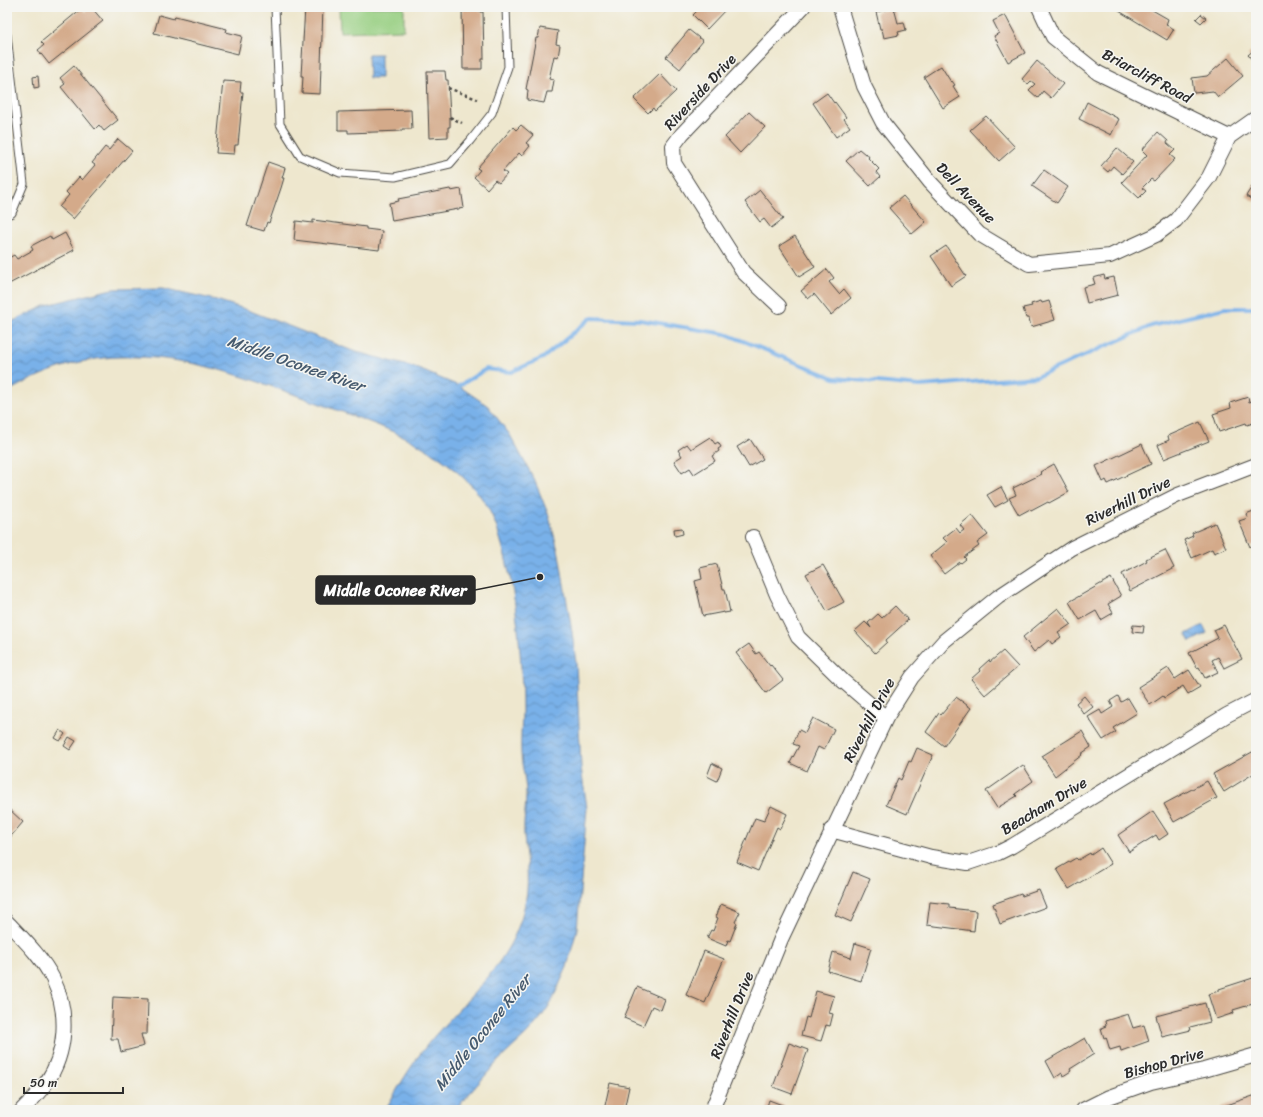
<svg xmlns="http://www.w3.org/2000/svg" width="1263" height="1117" font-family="Sriracha,sans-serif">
  <defs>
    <pattern id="water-waves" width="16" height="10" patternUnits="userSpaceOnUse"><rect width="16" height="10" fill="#79b1e9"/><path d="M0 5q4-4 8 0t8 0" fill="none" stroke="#6390bd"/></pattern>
  </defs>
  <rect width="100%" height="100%" fill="#f6f6f2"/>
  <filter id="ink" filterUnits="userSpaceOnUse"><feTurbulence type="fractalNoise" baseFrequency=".025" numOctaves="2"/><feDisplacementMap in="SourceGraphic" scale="8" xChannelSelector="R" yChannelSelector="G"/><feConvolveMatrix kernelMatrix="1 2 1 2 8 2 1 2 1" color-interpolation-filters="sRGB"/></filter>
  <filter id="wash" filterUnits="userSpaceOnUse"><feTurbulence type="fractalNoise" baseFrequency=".012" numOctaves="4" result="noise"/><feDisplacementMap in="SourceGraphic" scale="16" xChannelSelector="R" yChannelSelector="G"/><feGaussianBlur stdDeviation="0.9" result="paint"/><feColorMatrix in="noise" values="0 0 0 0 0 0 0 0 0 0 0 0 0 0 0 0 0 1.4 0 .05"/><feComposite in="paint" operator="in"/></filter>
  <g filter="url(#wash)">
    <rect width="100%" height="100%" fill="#eee7ce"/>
    <path fill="#98cf82" stroke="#627d56" d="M339,7h65v23l-64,2z"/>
    <path fill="url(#water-waves)" stroke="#526e8a" d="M368,54h13v24h-12z
      M163,288l53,12 29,9 108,42 63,17 43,18 29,20 22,29 24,44 15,37 10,38 13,78 4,31 5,104 6,41 -10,121 -10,38 -16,36 -11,16 -13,15 -29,27 -43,49h-70c13,-22 26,-45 42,-65 34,-42 82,-78 96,-133 8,-29 3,-48 1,-77 -1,-17 4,-36 1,-53 -1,-10 -4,-19 -4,-29 -1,-14 1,-28 1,-42 0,-53 -4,-107 -18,-159 -5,-17 -9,-34 -19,-49 -9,-14 -20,-24 -32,-35 -41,-34 -90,-48 -138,-66 -64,-23 -127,-48 -196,-45 -40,1 -77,15 -112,35v-68l40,-19 65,-16z
      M1203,625l4,8 -17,9 -4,-8z"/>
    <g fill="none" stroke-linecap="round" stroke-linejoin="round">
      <path stroke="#79b1e9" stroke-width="4" d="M457,390l2,-4 27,-17 25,3 32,-14 48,-40 49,2 86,14 108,44 86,8 116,-9 115,-51 74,-18h31"/>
    </g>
    <g id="blocks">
      <path fill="#d4aa8a" d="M91,7l12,14 -54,43 -11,-14 6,-5 -3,-3 41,-34 3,4z
        M305,7h18l-3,87 -18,-1 1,-17h-2z
        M462,7h18v5h3l1,47h-2v10h-19z
        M701,7h27l-21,22 -14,-14z
        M1121,7h26l21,12 -2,6 8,4 -7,11 -48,-29z
        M894,8l4,15 6,-1 2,8 -8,2 1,3 -15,3 -2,-9h-2l-4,-17z
        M1201,14l5,4 -5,5 -5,-4z
        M159,15l15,4 1,-3 52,13 -1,3 16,4 -4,18 -84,-21z
        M1005,15l20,38 -17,9 -14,-26 5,-3 -6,-12z
        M540,28l18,3 -2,13 4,1 -2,12 -4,-1 -5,23 5,1 -2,12h-5l-3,11 -17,-3 1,-10 -2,-1 10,-51h2z
        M689,30l14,11 -23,28 -14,-12z
        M1256,48v16l-8,-9z
        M1228,58l15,18 -25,21 -5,-6 -19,2 -2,-15 15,-2z
        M1037,61l26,23 -12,14 -8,-7 -5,7 -9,-8 6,-6 -4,-3 -3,3 -6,-5z
        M74,66l44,54 -14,11 -5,-6 -4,4 -34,-42 4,-3 -5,-6z
        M941,66l10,16 1,-1 3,4 -2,1 7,11 -17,11 -19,-31z
        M427,71h18l1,9h2l2,37v10h-2v10l-19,1z
        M660,74l16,17 -21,20 -2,-3 -5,5 -14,-14z
        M38,76l1,11 -5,1 -1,-11z
        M223,81l18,1 -1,10h3l-5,53h-3l-1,9 -18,-1z
        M827,93l7,10 1,-1 11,15 -2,2 6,8 -14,10 -23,-34z
        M1087,102l32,17 -8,16 -32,-16z
        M411,110l1,19h-10v2l-54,2v-3h-10v-18z
        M749,112l16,15 -25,26 -15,-16z
        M986,116l29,31 -16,14 -29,-31z
        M521,125l12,10 -7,8 4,3 -8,10 -3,-3 -16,18 4,3 -8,9 -4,-3 -8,9 -13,-12 6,-7 -3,-2 36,-41 3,3z
        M1158,132l10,9 -1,2 8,7 -5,5 5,4 -21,22 -3,-2 -9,9 4,3 -7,7 -17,-16 25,-27 -5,-5z
        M118,139l14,12 -59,68 -14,-12 10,-12 -3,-3 13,-15 3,3 13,-15 -3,-2 13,-16 4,3z
        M1117,148l16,14 -11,12 -9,-8 -5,6 -7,-6z
        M859,149l6,5 1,-1 3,4 -1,1 11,11 -3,3 4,5 -10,9 -24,-25z
        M268,162l17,6 -3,10h2l-3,10 -12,35 -2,-1 -3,9 -17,-5z
        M1044,170l24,17 -11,16 -25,-17z
        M1256,180v22l-10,-6z
        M450,189l1,2 10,-2 3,19 -72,13 -3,-18 10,-2 -1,-2z
        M760,190l23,29 -12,9 -7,-9 -4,3 -15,-20z
        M903,196l23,26 -14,12 -23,-26z
        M313,220l53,7v2l16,2 -3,19 -85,-10 2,-19 17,2z
        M65,233l9,17 -67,35v-26l7,-4 3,4 16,-9 -2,-4 19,-10 2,4z
        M795,236l20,31 -16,10 -20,-31z
        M946,246l20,30 -15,10 -20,-30z
        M827,269l7,9 -5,4 10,12 5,-5 7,9 -20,17 -17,-21 -6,5 -7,-8z
        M1104,275l1,4 9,-2 4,18 -31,8 -4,-16 12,-3 -2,-6z
        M1041,301l1,2 7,-2 6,19 -24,7 -2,-9h-3l-3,-10 9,-2 -1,-2z
        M1248,397l1,5 7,-2v22l-9,3 -1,-2 -27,9 -6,-18 18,-6 -1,-5z
        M1200,422l9,19 -45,18 -6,-14 11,-5 -1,-4z
        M710,437l5,7 3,-2 3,5 -3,2 1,2 -7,5 3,5 -21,13 -4,-6 -8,5 -8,-12 8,-5 -4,-6 9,-6 4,5z
        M750,439l13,20 -14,8 -12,-20z
        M1142,444l9,20 -43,20 -2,-4 -3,2 -7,-16z
        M1054,464l15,28 -20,11 -1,-1 -17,9 -1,-2 -11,6 -10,-17 7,-3 -3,-7 29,-14 -2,-2z
        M1001,487l7,13 -13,7 -8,-12z
        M1256,510v34l-6,3 -11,-26 9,-3 -2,-4z
        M972,515l16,20 -11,8 2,3 -15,11 2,2 -5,4 -1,-1 -16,12 -14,-18 17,-14 -4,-4 13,-10 4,5 4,-3 -4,-5z
        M1215,523l11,25 -12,5 -2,-4 -20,9 -8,-18 9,-4 -1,-3z
        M682,528l1,6 -8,2 -1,-7z
        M1165,550l9,18 -44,23 -8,-17 25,-13 -1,-2z
        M717,564l6,25h2l5,23 -6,1v-1l-21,4 -8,-35 7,-2 -2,-11z
        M823,565l21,37 -17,9 -21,-37z
        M1111,578l10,18 -13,8 5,9 -12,7 -5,-9 -16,9 -11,-18z
        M895,606l13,14 -22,20 1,2 -12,11 -20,-22 10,-9 6,6 -3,-5 10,-9 4,4z
        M1058,608l13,16 -13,9 3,4 -9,7 -3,-4 -15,12 -11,-15z
        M1133,625l11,1 -1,7 -11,-1z
        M1224,625l18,34 -18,9 -6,-11 -6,3 6,12 -13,6 -6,-11 -2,1 -8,-15 29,-15 -4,-8z
        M749,644l7,10 3,-2 11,14 1,-1 12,15 -17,13 -30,-40z
        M1003,651l15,16 -33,28 -14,-16 9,-8 -1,-2 10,-9 1,2z
        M1168,668l7,11 14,-9 11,17 -12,7 -5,-8 -19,12 -1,-2 -13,9 -12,-18z
        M1084,696l9,11 -9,7 -8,-11z
        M1118,696l3,6 7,-4 9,15 -24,15 3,4 -13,8 -15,-23 12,-7 2,4 11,-7 -3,-6z
        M956,697l15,11 -27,38 -18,-14 13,-19 2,2z
        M813,718l21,11 -10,21 -6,-3 -11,24 -17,-8 9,-17 -6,-2 6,-14 6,3z
        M60,730l5,4 -5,7 -5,-3z
        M1082,731l9,16 -10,7 1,1 -27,21 -13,-20z
        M69,737l7,4 -6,9 -6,-4z
        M917,748l16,7 -26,59 -21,-9 12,-27 3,2 8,-19 2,1z
        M1254,751l2,3v18l-32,20 -11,-18z
        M712,763l10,5 -5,13 -10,-5z
        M1023,765l10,16 -18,13 2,2 -20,12 -11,-17z
        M1207,781l10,17 -43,24 -10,-18z
        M771,806l16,8 -7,15 -3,-2 -19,44 -21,-9 18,-44 9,3z
        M10,810l13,12 -16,19v-27z
        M1153,811l15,23 -9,6 -3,-5 -27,17 -11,-17z
        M1101,848l10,16 -42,25 -12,-20 19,-11 2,2 12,-7 1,2z
        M853,872l17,7 -19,43 -16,-7z
        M1039,890l7,17 -46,17 -7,-20 28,-10 1,2z
        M930,902l19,2v4l27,3 -2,20 -47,-6z
        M721,904l19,8 -5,10 2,1 -7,18 -2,-1 -2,6 -19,-8 4,-8 2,1 5,-13 -2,-1z
        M855,943l16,5 -10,33 -33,-10 5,-19 18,6z
        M704,951l20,8 -19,44 -19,-8z
        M1256,977v26l-23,7 1,3 -18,6 -8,-25 11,-3v-2z
        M637,987l28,12 -4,11 -9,-4 -9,20 -19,-8z
        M816,991l18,5 -5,17 4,1 -3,12 -4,-1 -5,16 -20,-5 5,-19 3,1z
        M113,997l35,2 -1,35h-6l3,12 -23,6 -3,-13h-7z
        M1205,1003l5,19 -20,5 1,3 -29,7 -6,-21z
        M1128,1014l5,14 11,-3 5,16 -28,10 -1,-4 -10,3 -4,-13 -2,1 -3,-10 5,-2 -1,-5z
        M1085,1038l9,16 -24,15 1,2 -3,2 -5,3 -1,-3 -7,5 -9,-17z
        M789,1043l19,7 -16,44 -19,-7z
        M610,1083l19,4 -5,23h-20z
        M1256,1095v15h-34l-1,-3z
        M769,1100l16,6 -1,4h-18z"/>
    </g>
  </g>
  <g filter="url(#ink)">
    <use href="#blocks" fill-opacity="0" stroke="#484743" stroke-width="1"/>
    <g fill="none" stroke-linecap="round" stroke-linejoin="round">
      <defs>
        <path id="service" d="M275,7l5,117 20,32 40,17 55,4 55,-13 20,-23 22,-28 16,-46 -2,-60
          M7,35l17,149 -12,29 -5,2"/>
        <path id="minor" d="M840,7l24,79 19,37 47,59 49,52 50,30 81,-8 46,-21 20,-15 33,-43 20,-40
          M1039,7l14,30 45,36 131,64 27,-19
          M779,306l-36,-34 -69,-109 -1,-17 9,-12 121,-127
          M753,537l24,58 21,42 45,44 43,37
          M831,830l100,27 37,6 30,-10 14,-7 215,-131 29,-15
          M7,922c16,17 35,35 46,57 16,33 14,74 -7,104 -7,10 -16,19 -24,27
          M712,1110l69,-171 105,-221 26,-41 32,-36 54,-44 74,-49 106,-53 78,-30
          M1083,1110l26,-13 42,-15 53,-12 52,-15"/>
      </defs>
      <use href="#service" stroke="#484743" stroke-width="9"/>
      <use href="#minor" stroke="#484743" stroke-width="16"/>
      <path stroke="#484743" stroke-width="2.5" stroke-dasharray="3 3" stroke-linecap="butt" d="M448,88l29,11
        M450,117l12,6"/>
      <use href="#service" stroke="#fff" stroke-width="7"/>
      <use href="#minor" stroke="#fff" stroke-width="14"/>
    </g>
  </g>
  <g text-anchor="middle" stroke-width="3" stroke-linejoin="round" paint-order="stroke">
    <g font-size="15" fill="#2b2b2b" stroke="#f6f6f2">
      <text transform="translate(1147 76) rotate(28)" y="5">Briarcliff Road</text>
      <text transform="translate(700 92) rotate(-47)" y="5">Riverside Drive</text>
      <text transform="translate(966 193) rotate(46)" y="5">Dell Avenue</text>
      <text transform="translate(1128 501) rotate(-26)" y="5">Riverhill Drive</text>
      <text transform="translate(869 720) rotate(-62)" y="5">Riverhill Drive</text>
      <text transform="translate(1044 806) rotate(-31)" y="5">Beacham Drive</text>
      <text transform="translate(732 1015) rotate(-68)" y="5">Riverhill Drive</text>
      <text transform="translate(1164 1063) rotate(-15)" y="5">Bishop Drive</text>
    </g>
    <g font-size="16" font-style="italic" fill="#465a6e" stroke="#f6f6f2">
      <text transform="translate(296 363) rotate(19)" y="6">Middle Oconee River</text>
      <text transform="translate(482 1032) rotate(-51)" y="6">Middle Oconee River</text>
    </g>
  </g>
  <path fill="none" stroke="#2b2b2b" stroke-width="1.5" d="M540 577L475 590"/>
  <circle fill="#2b2b2b" stroke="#f6f6f2" stroke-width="1.5" cx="540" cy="577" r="4"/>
  <rect fill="#2b2b2b" stroke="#2b2b2b" stroke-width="1.5" x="316" y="576" width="159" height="28" rx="4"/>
  <g font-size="16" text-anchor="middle" font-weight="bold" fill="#fff">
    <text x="395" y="596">Middle Oconee River</text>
  </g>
  <rect width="1263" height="1117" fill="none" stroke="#f6f6f2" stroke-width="24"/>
  <path d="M24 1087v6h99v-6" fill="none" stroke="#2b2b2b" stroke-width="2"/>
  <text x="30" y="1087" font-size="12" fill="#2b2b2b" stroke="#f6f6f2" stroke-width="3" paint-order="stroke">50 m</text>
</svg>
